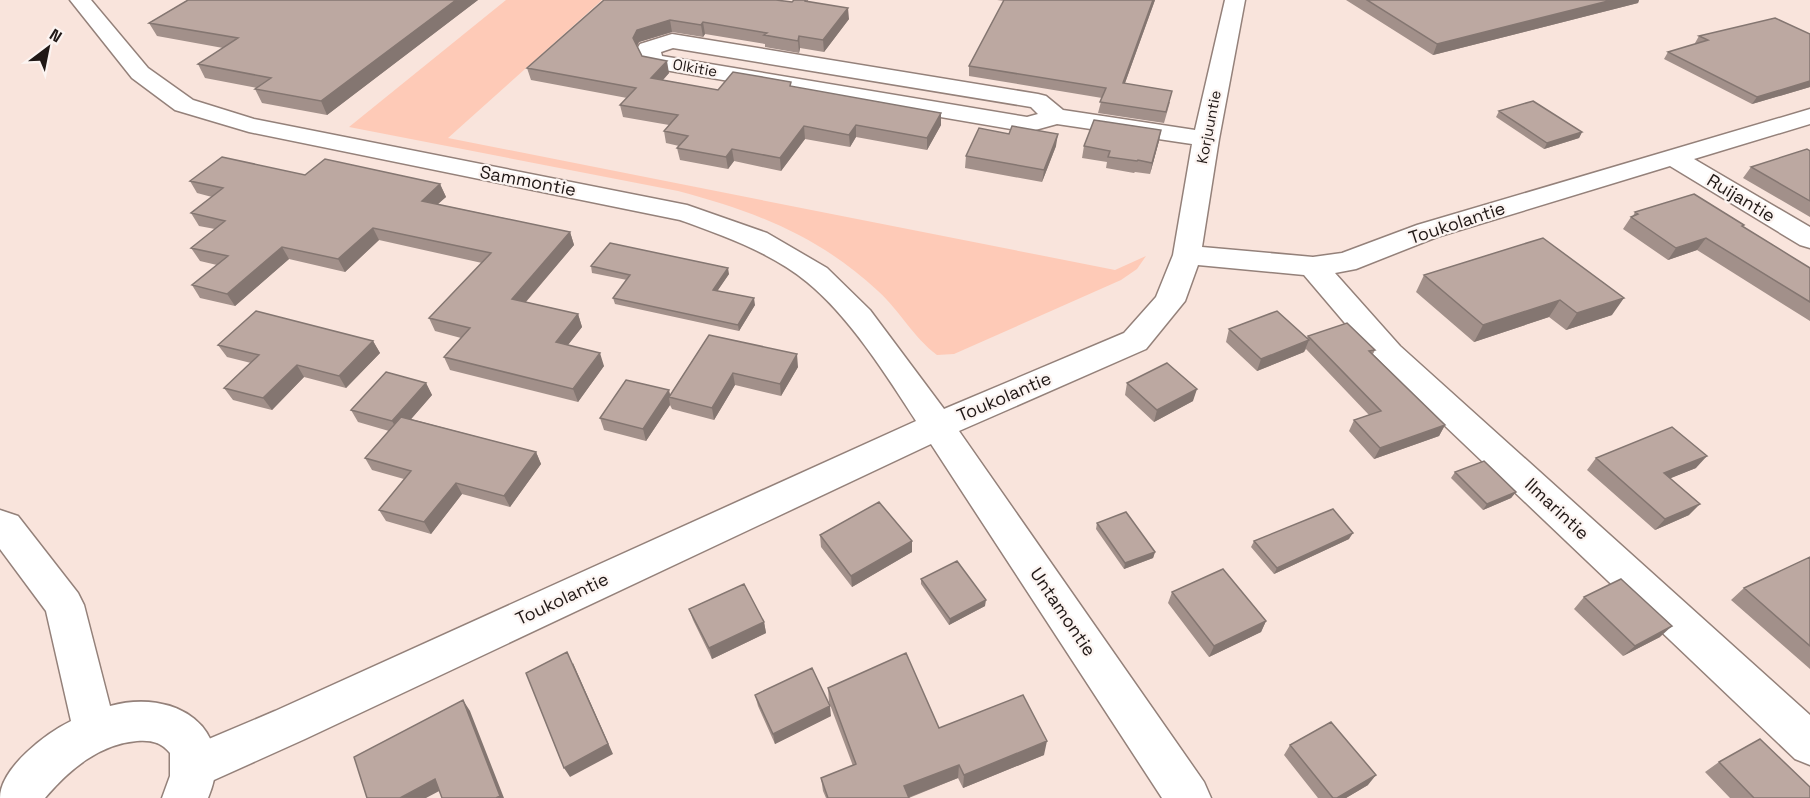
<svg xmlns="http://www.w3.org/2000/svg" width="1810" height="798" font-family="'Space Grotesk',sans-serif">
  <rect width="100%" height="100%" fill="#f9e4dc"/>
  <path fill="#fecab7" d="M506,0h96l-154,138 667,132 31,-14 -9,13 -16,11 -167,74 -17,1c-24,-18 -37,-44 -59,-64 -59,-55 -124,-80 -200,-100l-329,-64z"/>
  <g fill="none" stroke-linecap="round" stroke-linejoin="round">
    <defs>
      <path id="minor" d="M70,0h21l57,68 45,32 61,19 433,86 80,28 60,35 43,42 74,99 180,-76 32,-36 17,-42 19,-111 -135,-20 -29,8 -375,-64 -8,-2 -8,-17 3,-5 32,-10 366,60 8,2 17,14 132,20 30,-130h20l-26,139 -17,108 111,10 29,-4 75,-28 393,-116v15l-116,35 116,68v21l-10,-3 -130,-79 -233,71 -81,32 -21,4 65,73 410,369v50l-15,-6 -417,-397 -74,-87 -106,-10 -13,36 -39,48 -187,82 245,351 7,16h-49l-231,-354 -626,295 -111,50 -16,-7 -6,-15 6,-15 97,-41 641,-290c-29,-45 -67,-105 -109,-139 -37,-30 -83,-46 -127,-62l-431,-88 -74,-22 -43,-32zM673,48l358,59 7,7 -11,3 -365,-61 -1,-4z"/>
      <path id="secondary" d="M0,510l18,6 60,77 6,12 26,101c64,-18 128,21 98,92h-46l8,-22v-23c-9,-11 -19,-13 -33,-12 -38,3 -68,29 -92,57h-45c0,-30 46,-65 71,-77l-25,-110 -46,-62z"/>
    </defs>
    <use href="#minor" stroke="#94817a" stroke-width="3"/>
    <use href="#secondary" stroke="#94817a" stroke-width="3"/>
    <use href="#minor" fill="#fff" fill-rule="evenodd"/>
    <use href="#secondary" fill="#fff" fill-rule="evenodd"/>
  </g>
  <path fill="#a2908a" d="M188,0h290l-151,115 -65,-12 -7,-14 2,-1 -52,-10 -7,-14 25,-16 -66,-12 -8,-13z
    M604,0l188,2 2,-2h14v2l41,17 -25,33 -24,-4 -1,5 -34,-6v-3l-60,-10 -2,3 -31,-5 -33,10 -2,4 5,10 27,17 -6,7 55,10 73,-4 150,39 -14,25 -71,-13 -6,10 -45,-8 -24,32 -47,-10 -6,8 -48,-9 -3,-12 2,-2 -13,-3 -2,-12 5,-6 -46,-8 -3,-12 7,-7 -96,-18 -4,-12z
    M997,0h158l-30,83 45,19 -6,21 -66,-10 4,-15 -133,-22v-10l35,-65z
    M1346,0h293l-1,3 -205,52z
    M1810,34v53l-58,17 -88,-45 4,-7 28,-8 -1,-1 4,-7z
    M1499,111l83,21 -3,6 -35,11 -48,-32z
    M1159,141l-9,33 -15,-2 -1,1 -28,-5 1,-6 -25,-4 2,-12z
    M1056,146l-14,36 -77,-14 1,-12z
    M1810,151v66l-67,-39 8,-11z
    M305,175l135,9 6,13 -9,7 133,28 4,13 -48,57 52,12 4,13 -14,18 36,21 -26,36 -128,-32 -6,-13 17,-19 -26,-7 -6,-13 53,-55 -103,-23 -34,32 -56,-13 -54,47 -35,-8 -8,-13 25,-20 -17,-4 -9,-13 24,-19 -16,-3 -8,-13 21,-16 -15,-4 -7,-12z
    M1635,212l108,15 67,41v53l-113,-71 -29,10 -45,-31 8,-12 2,-1z
    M1543,238l69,77 -46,15 -17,-13 -75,25 -58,-50 8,-17z
    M591,266l138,8 -12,17 38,14 -16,26 -124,-27 -2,-6 14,-18 -35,-7z
    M1229,329l78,9 1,-2 67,14 -2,4 72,71 -6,11 -65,23 -25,-28 5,-11 15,-5 -63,-66 -2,3 -47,19 -31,-29z
    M709,335l89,32 -17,29 -46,-11 -21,35 -42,-11 -2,-4 -24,36 -42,-11 -4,-12 70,-23z
    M373,341l7,12 -34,35 -42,-11 -32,33 -39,-10 -9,-12 27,-25 -24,-6 -9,-12z
    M426,383l6,12 -21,24 125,33 5,12 -31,43 -48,-13 -31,40 -45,-13 -7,-11 25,-31 -32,-9 -7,-12 24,-27 -31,-9 -7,-12z
    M1127,383l66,18 -39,21 -29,-27z
    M1596,458l100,10 -26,10 19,37 -34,15 -68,-60z
    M1455,472l61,20 -5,6 -28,12 -32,-32z
    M1097,523l58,29 -2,6 -29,11 -28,-40z
    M820,535l92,17 -60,35 -31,-40z
    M1349,539l-75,35 -23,-27 3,-6z
    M1810,557v112l-79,-69 13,-12z
    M921,579l64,27 -36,19 -28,-41z
    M1172,592l94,29 -5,11 -52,25 -41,-54z
    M1584,597l76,40 -37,19 -49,-47z
    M689,609l75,13 2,11 -54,26 -19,-39z
    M828,688l111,40 105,27 -81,33 -5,-10 -49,20h-83l-3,-7 -2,-13 32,-12 -24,-64z
    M755,695l76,21 -56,28 -17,-38z
    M1290,745l78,40 -22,13h-28l-34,-43z
    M1719,762l91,36h-80l-25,-26z"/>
  <path fill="#847671" d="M456,0h22l-151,115 -6,-14z
    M1153,0h2l-34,94 2,-11z
    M1612,0h27l-1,3 -205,52 4,-11z
    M848,8l1,11 -25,33 -1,-12z
    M670,20l2,12 -33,10 -4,8 -2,-12 4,-8z
    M703,22l2,12 -2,3 -2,-12z
    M799,36l1,12 -1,5 -1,-12z
    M667,61l2,12 -15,17 -3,-12z
    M1810,81v6l-58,17 5,-7z
    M941,113v12l-14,25v-12z
    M856,125v12l-6,10 -1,-12z
    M804,126l1,13 -24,32 -1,-13z
    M1161,130l-2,11 -9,33 2,-11z
    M1582,132l-3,6 -35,11 3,-6z
    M1058,134l-2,12 -14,36 2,-12z
    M732,149l2,12 -6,8 -2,-12z
    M440,184l6,13 -19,17 -5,-13z
    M373,228l6,12 -34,32 -7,-13z
    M570,232l4,13 -57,67 -5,-13z
    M1706,238l-9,12 -29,10 8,-12z
    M282,247l7,12 -54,47 -8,-12z
    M728,268l1,6 -15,22 -1,-6z
    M754,298l1,7 -16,26 -1,-6z
    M1624,298l-12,17 -46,15 11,-17z
    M1560,300l-11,17 -75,25 9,-17z
    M578,314l4,13 -22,28 -4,-13z
    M1309,340l-5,12 -47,19 4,-12z
    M373,341l7,12 -34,35 -7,-12z
    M600,353l4,13 -26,36 -5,-13z
    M797,354l1,13 -17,29 -1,-12z
    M297,365l7,12 -32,33 -9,-12z
    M733,373l2,12 -21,35 -2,-12z
    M426,383l6,12 -33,38 -7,-12z
    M1197,389l-4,12 -39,21 3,-12z
    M669,390l2,8 -2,-1 1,8 -24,36 -3,-12z
    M1445,425l-6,11 -65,23 6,-11z
    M536,452l5,12 -31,43 -6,-11z
    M1707,456l-11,12 -42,17 10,-12z
    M456,483l6,11 -31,40 -7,-12z
    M1516,492l-5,6 -28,12 4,-6z
    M1700,504l-11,11 -34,15 10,-11z
    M1353,533l-4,6 -75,35 3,-6z
    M912,541v11l-60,35 -1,-11z
    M1155,552l-2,6 -29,11 1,-6z
    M986,600l-1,6 -36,19 1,-6z
    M1266,621l-5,11 -52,25 5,-11z
    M764,622l2,11 -54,26 -3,-11z
    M1672,626l-12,11 -37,19 12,-10z
    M573,663l40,91 -43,23 -6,-9z
    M463,700l7,11 34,87h-8z
    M830,706l1,10 -56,28 -2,-10z
    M1047,741l-3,14 -81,33 1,-13z
    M959,765l-1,13 -51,20 -3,-12z
    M1376,775l-8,10 -22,13h-9z
    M435,779l8,10 -17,9h-26z"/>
  <path fill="#bca8a1" stroke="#847671" stroke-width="1.5" d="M188,0h268l-135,101 -66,-12 16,-11 -73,-14 40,-26 -89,-15z
    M604,0h172l16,2 2,-2h11v1l43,7 -25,32 -24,-4 -1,5 -34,-6 3,-2 -64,-11 -2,3 -31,-5 -33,10 -4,8 9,18 25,5 -16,17 67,12 15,-18 58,10 -1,4 151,27 -14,25 -71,-13 -7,10 -45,-9 -24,32 -48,-9 -6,8 -49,-9 11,-12 -24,-5 14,-16 -58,-10 16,-17 -109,-20z
    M1004,0h149l-30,83 49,8 -6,21 -66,-10 6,-14 -137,-22z
    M1367,0h245l-175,44z
    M1775,18l35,16v47l-53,16 -89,-45 40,-12 -9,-4z
    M1533,101l49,31 -35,11 -48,-32z
    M1094,120l67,10 -9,33 -14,-3 -1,1 -29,-4 2,-6 -26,-5z
    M1012,126l46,8 -14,36 -78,-14 13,-28 30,6z
    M1807,149l3,2v50l-59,-34z
    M222,157l83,18 20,-16 115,25 -18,17 148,31 -58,67 66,15 -22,28 44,11 -27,36 -129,-32 26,-29 -41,-10 62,-65 -118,-25 -35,31 -56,-12 -55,47 -35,-9 36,-29 -37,-8 34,-27 -34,-8 32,-25 -33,-7z
    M1694,194l50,31 -2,1 68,42v34l-104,-64 -30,10 -45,-31 7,-3 -3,-2z
    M1543,238l81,60 -47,15 -17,-13 -77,25 -59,-50z
    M610,243l118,25 -15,22 41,8 -16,27 -125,-27 17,-23 -39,-9z
    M256,311l117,30 -34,35 -42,-11 -34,33 -39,-10 35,-33 -41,-10z
    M1277,311l32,29 -48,19 -32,-30z
    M1347,323l28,27 -6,1 76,74 -65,23 -26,-28 27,-9 -73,-75z
    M709,335l88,19 -17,30 -47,-11 -21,35 -43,-11z
    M1167,363l30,26 -40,21 -30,-27z
    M386,372l40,11 -34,38 -41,-11z
    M626,380l43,10 -26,39 -43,-11z
    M401,417l135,35 -32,44 -48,-13 -32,39 -45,-12 32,-39 -46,-13z
    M1672,427l35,29 -43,17 36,31 -35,15 -69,-61z
    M1484,461l32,31 -29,12 -32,-32z
    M879,502l33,39 -61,35 -31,-41z
    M1333,509l20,24 -76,35 -23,-27z
    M1126,512l29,40 -30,11 -28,-40z
    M1810,557v89l-66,-58z
    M957,561l29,39 -36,19 -29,-40z
    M1223,569l43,52 -52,25 -42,-54z
    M1621,579l51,47 -37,20 -51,-49z
    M744,584l20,38 -55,26 -20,-39z
    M567,652l41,92 -44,24 -38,-95z
    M906,653l33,75 84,-33 24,46 -83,34 -5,-10 -55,21 5,12h-81l-7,-20 35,-14 -28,-76z
    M812,668l18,38 -57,28 -18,-39z
    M463,700l37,96 -4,2h-54l-7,-19 -35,19h-33l-13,-41z
    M1331,722l45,53 -39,23h-4l-43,-53z
    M1760,739l50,48v11h-56l-35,-36z"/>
  <g text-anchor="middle" stroke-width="4.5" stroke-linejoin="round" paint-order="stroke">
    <g font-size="15" fill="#201816" stroke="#fcf4f1">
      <text transform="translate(695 68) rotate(10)" y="5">Olkitie</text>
      <text transform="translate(1209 127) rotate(-79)" y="5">Korjuuntie</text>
    </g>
    <g font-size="18" fill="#201816" stroke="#fcf4f1">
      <text transform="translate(528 181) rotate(11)" y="6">Sammontie</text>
      <text transform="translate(1741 198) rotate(31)" y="6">Ruijantie</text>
      <text transform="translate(1457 223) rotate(-18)" y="6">Toukolantie</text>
      <text transform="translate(1004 397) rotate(-23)" y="6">Toukolantie</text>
      <text transform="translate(1557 509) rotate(43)" y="6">Ilmarintie</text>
      <text transform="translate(562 599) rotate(-25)" y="6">Toukolantie</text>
      <text transform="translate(1063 612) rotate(56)" y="6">Untamontie</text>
    </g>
  </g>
  <g transform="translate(48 48) rotate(32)" stroke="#fcf4f1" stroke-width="4.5" paint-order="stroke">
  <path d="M0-4.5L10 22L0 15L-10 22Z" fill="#201816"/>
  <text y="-9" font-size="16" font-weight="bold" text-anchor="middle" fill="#201816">N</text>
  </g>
</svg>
